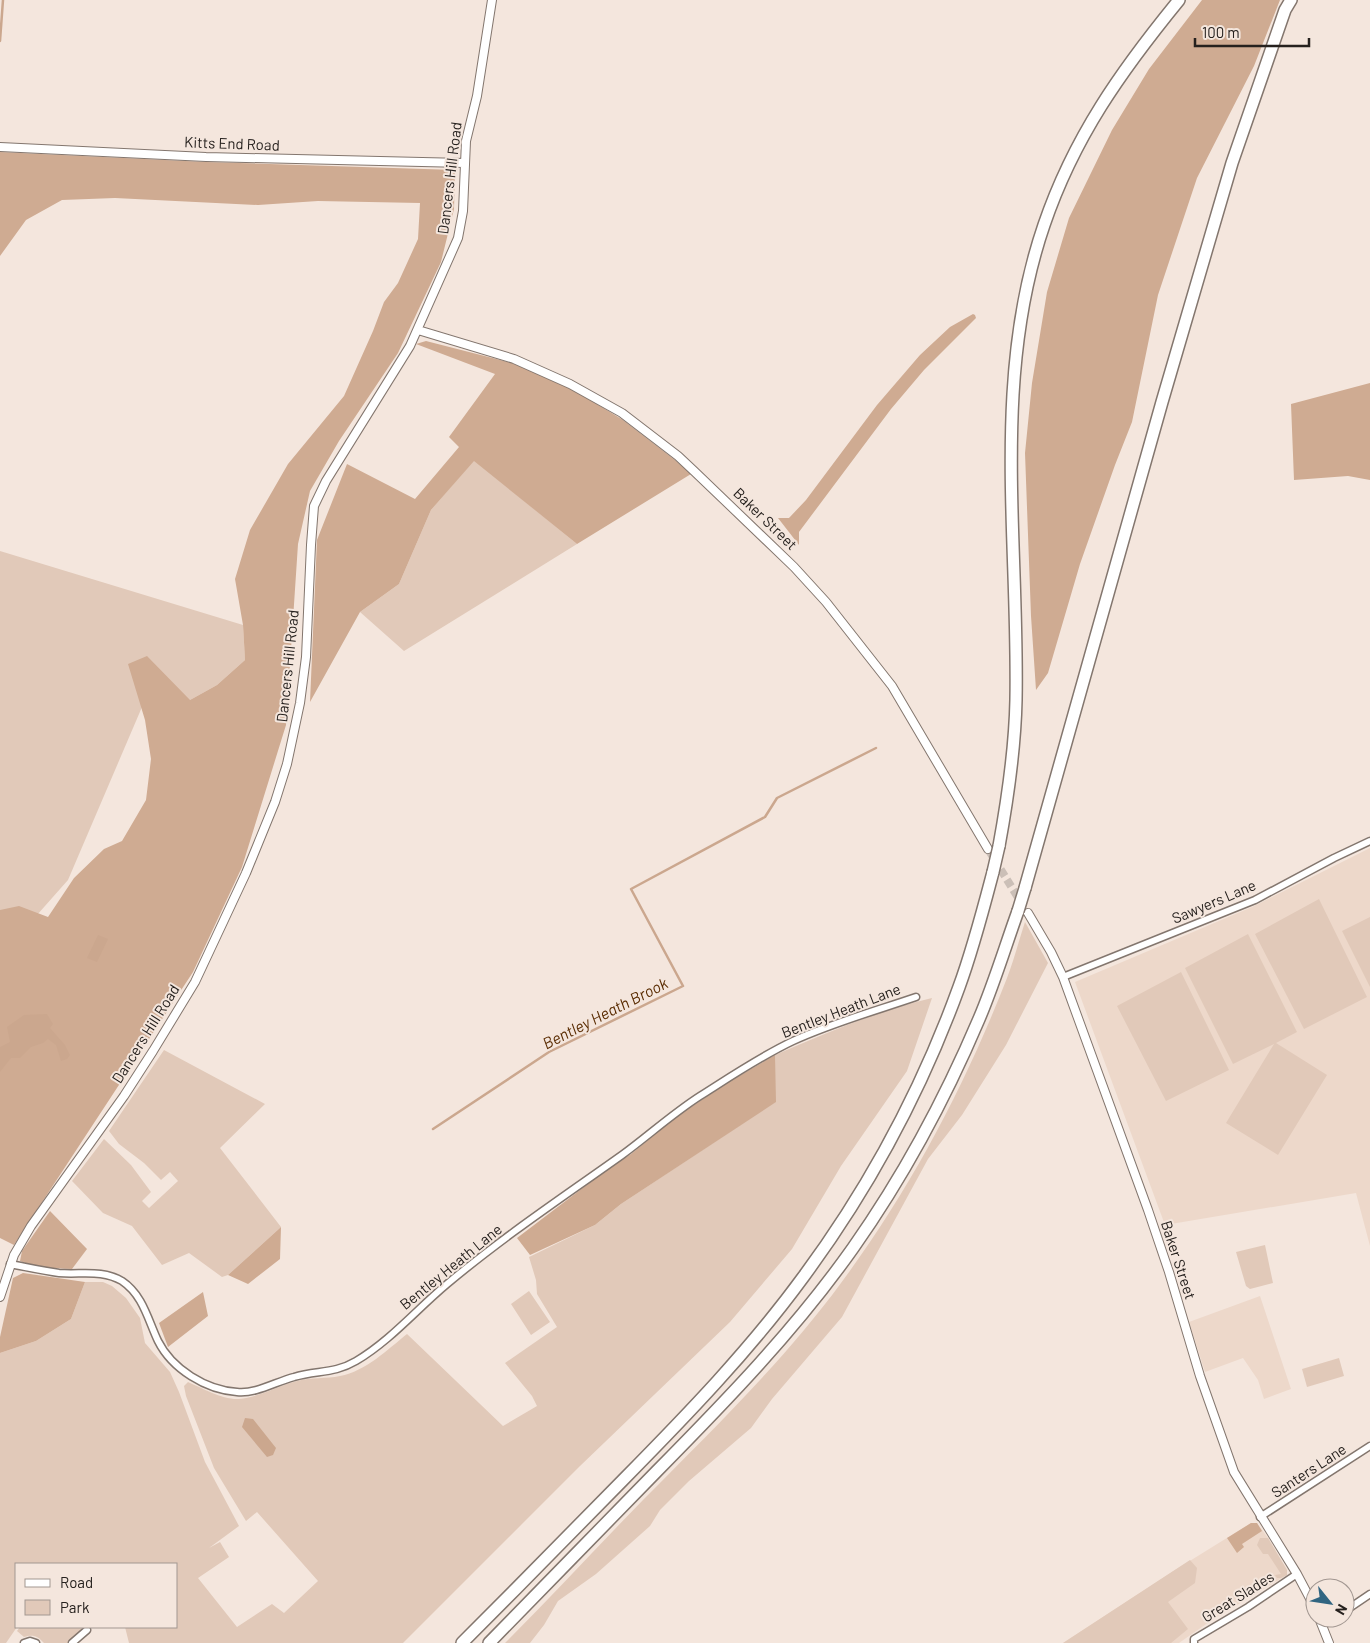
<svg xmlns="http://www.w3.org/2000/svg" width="1370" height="1643" font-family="Barlow,sans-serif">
  <rect width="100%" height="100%" fill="#f4e6dd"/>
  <path fill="#edd8ca" d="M1370,848v398l-14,-53 -191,32 -90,-243 177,-75z
    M1260,1296l31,93 -27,10 -6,-19 -15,-22 -38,14 -16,-50z
    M1251,1523h6l11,15 19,32v5l-75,45 -33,23h-116l109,-71z"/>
  <path fill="#e1c9b9" d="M474,460l103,84 -173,107 -44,-39 39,-28 32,-74z
    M0,551l243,74 2,35 -28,25 -27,15 -48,7 -74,173 -31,35 -37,4z
    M1319,899l48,98 -63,32 -49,-95z
    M1370,917v70l-28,-56z
    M1025,922l23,41 -42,82 -44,70 -34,44 -86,158 -70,82 -21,29 -62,53 -29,29 -10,16 -54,48 -38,27 -14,24 -14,18h-25c47,-47 92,-96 138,-143 69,-70 140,-138 198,-217 69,-93 124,-197 166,-305 7,-18 12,-38 18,-56z
    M1248,934l49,98 -21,11 51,32 -49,80 -52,-32 48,-79 -41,20 -48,-96z
    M1181,972l48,98 -63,31 -49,-95z
    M932,998l-25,73 -66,95 -49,83 -62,73 -150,144 -177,177h-274l-4,-16h51v-63h-160l1,63 -11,16h-6v-290l36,-12 35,-22 14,-37h18l9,4 14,12 14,20 5,25 25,29 9,20 26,70 34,64 -30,22 11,-6 9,15 -31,21 39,49 35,-23 12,9 34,-32 -61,-69 -11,9 -32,-53 -28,-72 -2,-10 4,-4c14,6 35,18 51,17 20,-2 39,-13 58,-18 14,-4 29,-2 43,-5 26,-5 47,-26 67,-42l96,92 34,-20 -5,-10 -27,-33 52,-36 -20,-33 -1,-14 -7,-23 66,-32 26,-21 154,-102v-47c51,-22 102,-44 157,-57z
    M164,1050l101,54 -45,44 61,79 -53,48 -6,2 -33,-24 -27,12 -30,-39 -29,-13 -31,-32 32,-42 27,26 20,27 -9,9 7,7 29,-27 -8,-9 -9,8 -17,-17 -25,-19 -10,-13z
    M1265,1245l8,38 -23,6 -4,-3 -10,-34z
    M529,1291l21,31 -19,13 -20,-31z
    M1339,1358l5,18 -37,11 -5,-18z
    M1260,1538h8l19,32v5l-6,3h-4l-2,-3 6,-1 -13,-20h-5l-6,-9z
    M1190,1560l7,8 -2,15 -27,19 20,27 -17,14h-108z
    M20,1627h67l-19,16h-24c-6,-7 -11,-9 -20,-6l-7,-6z"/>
  <path fill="#cfab92" d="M1202,0h78l-26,66 -57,112 -39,117 -26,127 -17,43 -35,99 -32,109 -12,17 -5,-74 -6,-163 7,-70 15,-91 22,-74 43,-88 37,-61z
    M0,152l206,10 249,8 -1,39 -13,53 -43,91 -59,88 -29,50 -12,53 -12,181 -44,142 -49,105 -179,273 -14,-7v-328l19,-4 29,11 26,-39 30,-29 18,-8 24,-41 5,-41 -6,-39 -17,-56 19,-8 43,44 27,-15 28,-25 -2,-35 -8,-46 15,-49 38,-66 56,-68 29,-65 11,-29 14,-19 20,-44 2,-36 -102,-2 -60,4 -143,-7 -53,2 -36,20 -26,36z
    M973,314l2,1 1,3 -52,52 -33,39 -92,123v13l-21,-27h11l17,-18 71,-95 43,-50 30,-28z
    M426,341l86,22 57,24 54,33 52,40 16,14 -114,70 -103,-83 -43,49 -32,74 -39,28 -50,90 7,-162 30,-76 68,35 44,-52 -10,-10 46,-63 -79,-30z
    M1370,383v97l-22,-4 -54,4 -3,-76z
    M775,1055l1,47 -155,102 -26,21 -65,30 -13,-17 88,-67 26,-17 45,-37 51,-34z
    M50,1211l37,38 -15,20c-18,-1 -36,-1 -52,-8l2,-10z
    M281,1227l-1,32 -32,25 -20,-9z
    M23,1273l62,9 -14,37 -35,22 -36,12v-16l13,-59z
    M203,1292l5,24 -40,31 -9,-24z
    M1251,1523h6l5,8 -20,13 2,3 -7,6 -10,-15z"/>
  <path fill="#cba78e" d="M98,935l10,4 -11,23 -10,-4z
    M47,1014l6,10 -3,4 15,17 5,10 -3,4 -6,2 -5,-16 -8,-6 -5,4 -12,4 -11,11h-9l-11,14v-25l10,-5 -3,-15 17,-12z
    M245,1418l8,1 23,29 -3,7 -6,2 -25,-30z"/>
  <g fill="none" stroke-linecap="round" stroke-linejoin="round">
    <path stroke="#cba78e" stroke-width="2.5" d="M0,41l3,-41
      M433,1129l116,-77 134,-66 -52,-97 134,-72 12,-19 99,-50"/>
    <path stroke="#cbbfb7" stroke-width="8" stroke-dasharray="8 4" stroke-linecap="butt" d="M988,849l34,55"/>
    <defs>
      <path id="minor" d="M1063,977l192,-77 79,-42 36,-17
        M10,1264c16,3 33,7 49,9 21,2 43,-4 63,8 21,14 26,39 36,60 14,28 48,49 79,51 19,2 38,-10 57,-15 23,-7 40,-3 62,-16 34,-20 61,-52 91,-77 56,-47 116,-87 175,-129 26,-19 50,-41 78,-59 30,-19 61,-40 93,-55 39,-18 82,-30 123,-44
        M1260,1517l110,-71
        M1345,1611l25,-17
        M1323,1625l12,-7
        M24,1643l6,-2 6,2
        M72,1643l15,-13
        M1194,1643v-4l54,-32 49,-33"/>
      <path id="tertiary" d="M0,147l206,10 258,6
        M418,330l96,29 56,25 52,29 56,43 17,16 99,95 32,35 66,84 96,163
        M1028,913l23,39 12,25 85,233 21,62 31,104 34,96 63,102 18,34
        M0,1297l14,-42 17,-29 93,-130 29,-45 42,-69 51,-109 29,-71 12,-38 13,-61 6,-46 5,-112 3,-39 12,-25 84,-135 48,-108 5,-27 3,-70 11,-45 15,-96
        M1319,1618l10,25"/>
      <path id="motorway" d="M999,846c9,-49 16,-97 17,-146 3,-159 -25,-321 28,-475 30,-88 77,-154 135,-225
        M1025,888l137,-486 70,-239 53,-153 6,-10
        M462,1643c54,-54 108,-109 161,-163 64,-65 127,-130 181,-204 65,-88 118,-187 155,-289 14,-38 24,-77 34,-115
        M489,1643c56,-57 111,-114 167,-171 70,-71 139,-142 197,-224 50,-71 92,-149 126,-229 15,-35 26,-72 39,-108"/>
    </defs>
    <use href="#minor" stroke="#83766e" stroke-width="9"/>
    <use href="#tertiary" stroke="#83766e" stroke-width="10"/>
    <use href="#motorway" stroke="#83766e" stroke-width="14"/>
    <use href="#minor" stroke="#fff" stroke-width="6"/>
    <use href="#tertiary" stroke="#fff" stroke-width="8"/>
    <use href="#motorway" stroke="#fff" stroke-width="11"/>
    <defs>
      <path id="motorway-bridge" d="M993,872l6,-26
        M1018,911l7,-23"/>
    </defs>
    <use href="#motorway-bridge" stroke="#83766e" stroke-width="14" stroke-linecap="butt"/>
    <use href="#motorway-bridge" stroke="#fff" stroke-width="11"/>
  </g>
  <g text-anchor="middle" stroke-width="4" stroke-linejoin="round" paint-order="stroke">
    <g font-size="15" fill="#26211e" stroke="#f4e6dd">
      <text transform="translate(232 144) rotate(2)" y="5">Kitts End Road</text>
      <text transform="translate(450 178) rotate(-83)" y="5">Dancers Hill Road</text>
      <text transform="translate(765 519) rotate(44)" y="5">Baker Street</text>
      <text transform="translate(288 666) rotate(-84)" y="5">Dancers Hill Road</text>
      <text transform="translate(1214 902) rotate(-23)" y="5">Sawyers Lane</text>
      <text transform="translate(841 1011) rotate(-21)" y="5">Bentley Heath Lane</text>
      <text transform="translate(146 1034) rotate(-58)" y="5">Dancers Hill Road</text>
      <text transform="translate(1178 1260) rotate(72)" y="5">Baker Street</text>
      <text transform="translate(451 1267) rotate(-39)" y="5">Bentley Heath Lane</text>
      <text transform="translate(1309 1471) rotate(-33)" y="5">Santers Lane</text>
      <text transform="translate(1238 1597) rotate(-32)" y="5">Great Slades</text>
    </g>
    <g font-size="16" font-style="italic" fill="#592b01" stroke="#f4e6dd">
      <text transform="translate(605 1013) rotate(-27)" y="6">Bentley Heath Brook</text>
    </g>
  </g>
  <rect x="15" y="1563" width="162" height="65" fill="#f4e6dd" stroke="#a29791"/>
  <rect x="25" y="1579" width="25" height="8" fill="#ffffff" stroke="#a29791"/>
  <text x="60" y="1588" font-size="15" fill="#26211e">Road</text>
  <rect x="25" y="1600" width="25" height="15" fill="#e1c9b9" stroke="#a29791"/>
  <text x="60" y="1613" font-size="15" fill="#26211e">Park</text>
  <g transform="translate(1330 1603) rotate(120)"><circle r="24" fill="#f4e6dd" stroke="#a29791"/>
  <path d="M0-4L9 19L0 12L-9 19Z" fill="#316581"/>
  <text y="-8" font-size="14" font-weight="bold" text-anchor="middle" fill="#26211e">N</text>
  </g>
  <path d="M1195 38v8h114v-8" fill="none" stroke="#26211e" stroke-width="2.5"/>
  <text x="1202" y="38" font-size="15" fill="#26211e" stroke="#f4e6dd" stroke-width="4" paint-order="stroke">100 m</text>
</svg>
